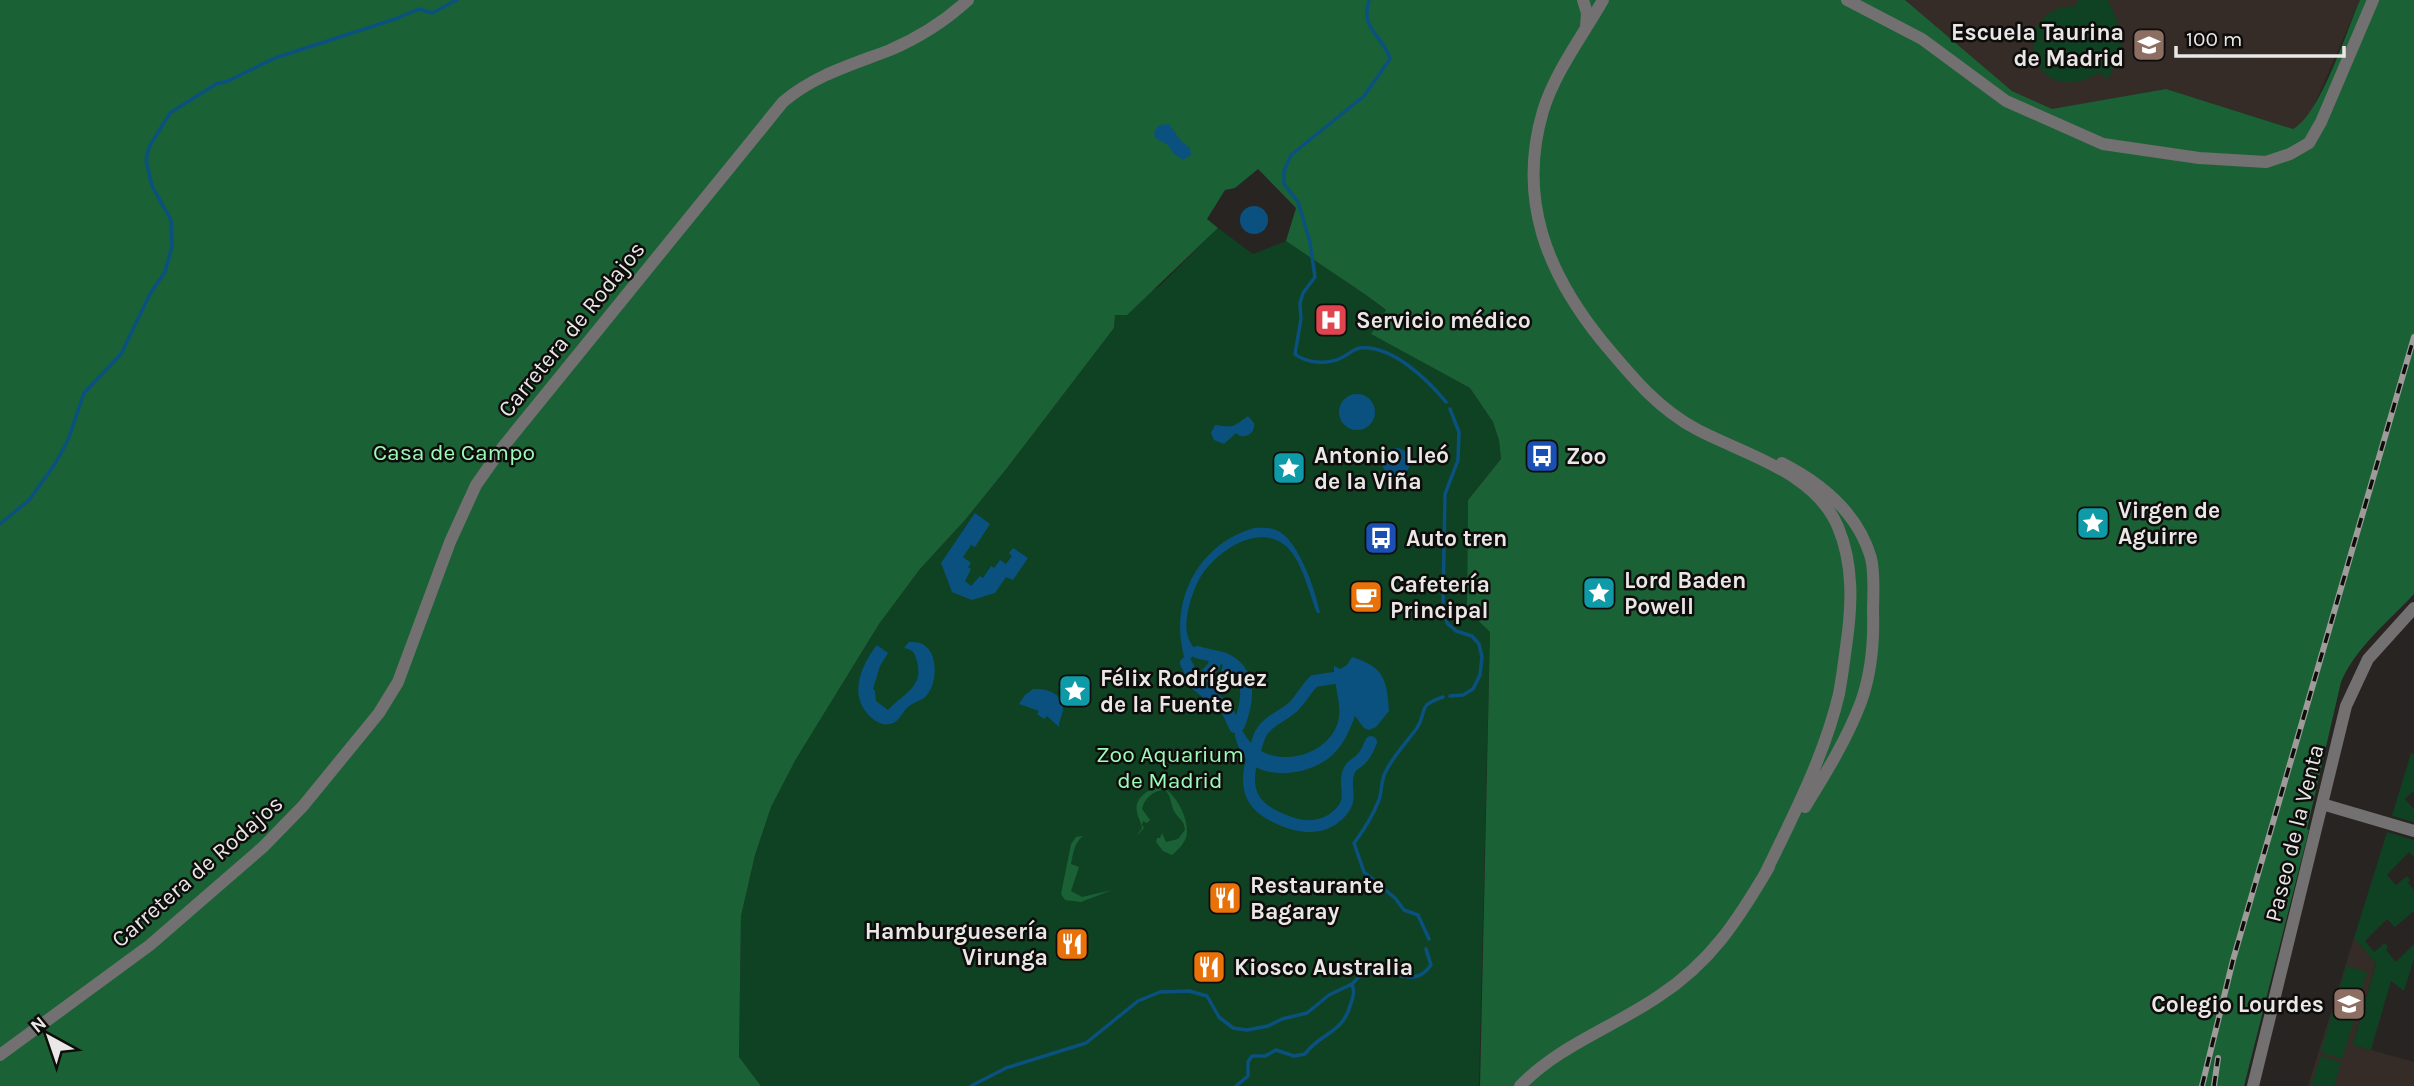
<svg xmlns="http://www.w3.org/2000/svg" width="2414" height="1086" font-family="Karla,sans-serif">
  <rect width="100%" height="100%" fill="#272422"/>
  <path fill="#352c27" d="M1905,0h455l-47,108 -13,17 -7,4 -127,-40 -114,21 -40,-19z
    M2354,938l22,24 -23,83 61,17v24h-106z"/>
  <path fill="#0e4222" d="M2078,0h30c18,39 19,41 0,79l-10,-6c-68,41 -94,-66 -22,-67z
    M1218,228l35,26 33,-13 80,54 20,16 -15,23 99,54 23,34 6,18 2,19 -33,41 -1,110 23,22 -11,454h-718l-22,-29 2,-141 14,-61 16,-48 25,-48 83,-135 41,-55 45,-49 42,-52 107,-140 1,-14 46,-29z
    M2411,753l3,1v37l-9,8 9,10v13l-22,-6z
    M2387,832l27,8v17l-5,-5 -22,23 9,10 11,-9 3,4 -2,3 6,7v21l-19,16 -8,-8 -22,22 9,11 11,-9 3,4 -2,3 10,12 18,-18v15l-10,32 -13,-10 -20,69 -18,-5 23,-82 -22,-25z
    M2346,966l21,6 -11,38 -21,-6z
    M2332,1013l22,7 -12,39 -21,-7z
    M2321,1056l20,7 -7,23h-23z"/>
  <path fill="#1a6236" d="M0,0h1905l107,91 40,18 114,-20 127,40c27,-14 54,-99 67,-129h54v594c-26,28 -58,53 -73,88l-34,147 2,1 -65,256h-764l10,-454 -23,-22 1,-110 33,-41 -2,-19 -6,-18 -23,-34 -99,-54 15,-24 -20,-15 -80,-54 10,-33 -38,-39 -23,19 -10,2 -18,29 11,9 -91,87h-12l-1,13 -107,140 -42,52 -45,49 -41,55 -83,135 -25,48 -16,48 -14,61 -2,141 22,29h-761z
    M1159,786c16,4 32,35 27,52 -3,7 -9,13 -14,17l-9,-4 -7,-9 1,-4h3l2,-5 4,9 12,-3 7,-9c-1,-11 -7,-11 -11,-19 -4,-8 -2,-14 -9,-21 -11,-1 -21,9 -23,19l8,11 -3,3 -4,-2 -1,4 2,3 -8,8 6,-8c0,-4 -4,-10 -5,-16 -3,-14 11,-22 22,-26z
    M1083,836c-9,7 -10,18 -12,28l8,3 -8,24 11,6 30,-7 -31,12 -16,-2 -4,-6 10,-50 5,-7z"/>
  <path fill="#0b5180" d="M1169,124l12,17 9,7 1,7 -8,5 -10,-7 -5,-8 -13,-7 -1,-6 5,-7z
    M1240 220a14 14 0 1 1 28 0a14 14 0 1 1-28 0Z
    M1339 412a18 18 0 1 1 36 0a18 18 0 1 1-36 0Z
    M1248,416l6,7c1,9 -5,14 -14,13l-4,-3 -12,11 -10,-4 -3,-7 4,-8c18,3 18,2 33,-9z
    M1382 462a14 14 0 1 1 28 0a14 14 0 1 1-28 0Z
    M975,513l15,11 -15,23 -4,-2 -8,12 8,6 -3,4 3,2 -6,12 6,5 9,-10 3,2 8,-12 3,2 6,-8 6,4 6,-8 -3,-3 4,-5 15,10 -15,22 -7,-3 -11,16 -23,7 -20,-8 -11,-29z
    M1254,528c7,0 16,-1 22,2 22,8 40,62 44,83h-3c-8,-20 -14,-49 -29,-65 -28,-27 -70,2 -87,28 -8,13 -17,41 -14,57 1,7 6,14 10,19l-11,11c-19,-57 9,-118 68,-135z
    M909,642c4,0 7,0 11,1 19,6 18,41 6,53 -4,5 -13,6 -18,11 -6,5 -8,13 -15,16 -14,6 -29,-10 -33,-22 -6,-19 5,-41 17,-56l11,8 -8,13 -7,23 2,2 1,10 12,9c15,-16 36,-23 29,-48 -2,-9 -3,-12 -13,-14z
    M1352,657c32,10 35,22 37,54l-13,16 -7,3 -5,-2 -9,-12c-6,16 -12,30 -25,41 -24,20 -77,26 -91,-9 -3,-7 -5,-13 -4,-21l4,-2c4,7 9,16 16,22 25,20 70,9 82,-22 7,-18 -4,-40 -3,-59l6,3 7,-4z
    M1033,689c13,-1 31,4 30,21 -1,6 -4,10 -4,17l-12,-11 -3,3 -7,-5 2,-3 -20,-7 6,-9z"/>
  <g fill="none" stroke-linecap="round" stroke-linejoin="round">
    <path stroke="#0b5180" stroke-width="3.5" d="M1369,0c-9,30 13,34 21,59l-26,37 -73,59 -7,16v13l14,18 12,40 5,35 -12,16 -3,10 1,16 -6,35c11,9 32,11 46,4 7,-3 12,-9 19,-10 32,-3 67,31 86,54
      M1450,409l9,23 -1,28 -13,34 -2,110 4,19 9,8 16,5 7,8 3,13 -2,18 -7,14 -10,6 -13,1
      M0,524l29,-24 26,-36 13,-24 16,-47 37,-39 29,-60 15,-22 7,-26 -1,-26 -19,-34 -6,-26 3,-13 21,-34 46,-29 12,-3 47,-23 120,-39 24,-10 13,4 25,-13
      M1429,939l-11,-24 -14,-5 -9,-12 -31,-26 -10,-29c10,-13 19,-28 25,-43 3,-9 2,-19 6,-27 8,-17 21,-30 32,-45 11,-17 -1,-22 26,-31
      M971,1086l35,-18 80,-25 52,-42 22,-9 29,-1 18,5 12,21 14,11 14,2 21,-4 14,-7 25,-6 22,-18 23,-11
      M1236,1086l12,-10v-14l4,-6h13l11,-6 18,6 11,-2c15,-21 37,-20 45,-48 3,-8 5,-14 2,-22 29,-34 56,14 79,-19l-5,-16"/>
    <path stroke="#0b5180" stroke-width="12" d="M1197,652c9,3 20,4 28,7 28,13 23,43 14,66
      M1186,663l11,22 29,23 9,19
      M1334,678l-20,3c-8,8 -13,18 -20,25 -10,10 -26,14 -33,27 -3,6 -5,14 -7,20 -14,41 1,59 40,71 15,4 31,3 44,-9 18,-16 4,-28 11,-44 2,-6 7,-7 11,-11 6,-5 8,-11 11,-18
      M1197,685l16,-18 4,-10
      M1207,693l18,-14 5,-17"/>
    <path stroke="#727070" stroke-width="12" d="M1583,0l4,13 -1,14
      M1603,0c-20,35 -48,72 -60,111 -26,88 4,162 59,230 29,35 56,68 96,89 48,25 117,42 140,97 16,38 14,80 8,120 -2,15 -4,31 -7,47 -15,63 -46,122 -74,180
      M1847,0l75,39 84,62 97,43 96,14 67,4 24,-8 19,-11 12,-21 52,-122
      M1782,463c41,21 76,50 89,95 4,17 2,37 2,54 1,29 -2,62 -12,90 -14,37 -35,71 -56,105
      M2322,804l92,27
      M0,1055l150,-110 113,-98 40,-41 76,-93 19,-31 52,-140 26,-57 26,-37 281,-346c32,-27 68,-37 107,-52 28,-12 55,-29 78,-50
      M1520,1086c40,-41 92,-58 139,-90 52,-34 79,-76 110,-129
      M2253,1086l93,-380 22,-47 46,-51"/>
    <defs>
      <path id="rail" d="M2202,1086l31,-126 181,-623
        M2214,1086l4,-28"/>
    </defs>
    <use href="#rail" stroke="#9e9b9a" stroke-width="6"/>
    <use href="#rail" stroke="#0f0d0c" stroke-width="3.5" stroke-dasharray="10" stroke-linecap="butt"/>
  </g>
  <defs>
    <symbol id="school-square" viewBox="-11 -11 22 22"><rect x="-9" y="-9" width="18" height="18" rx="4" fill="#8d6e63" stroke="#0f0d0c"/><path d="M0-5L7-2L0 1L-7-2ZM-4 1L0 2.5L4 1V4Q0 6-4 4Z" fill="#fff"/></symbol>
    <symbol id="hospital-square" viewBox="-11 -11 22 22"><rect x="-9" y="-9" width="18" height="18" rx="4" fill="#e0444e" stroke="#0f0d0c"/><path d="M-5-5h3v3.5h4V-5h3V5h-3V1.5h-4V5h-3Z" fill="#fff"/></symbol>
    <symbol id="bus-square" viewBox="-11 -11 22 22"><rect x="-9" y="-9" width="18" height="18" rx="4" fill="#1a4fb4" stroke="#0f0d0c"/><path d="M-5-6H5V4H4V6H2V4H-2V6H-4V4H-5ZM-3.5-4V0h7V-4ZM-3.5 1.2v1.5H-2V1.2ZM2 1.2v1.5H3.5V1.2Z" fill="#fff"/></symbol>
    <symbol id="sight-square" viewBox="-11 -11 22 22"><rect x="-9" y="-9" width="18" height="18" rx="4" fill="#0f9aa8" stroke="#0f0d0c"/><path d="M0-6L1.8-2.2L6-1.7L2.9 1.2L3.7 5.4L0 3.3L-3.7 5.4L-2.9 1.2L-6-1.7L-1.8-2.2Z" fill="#fff"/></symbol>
    <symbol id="cafe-square" viewBox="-11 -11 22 22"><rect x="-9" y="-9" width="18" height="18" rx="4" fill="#e8710a" stroke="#0f0d0c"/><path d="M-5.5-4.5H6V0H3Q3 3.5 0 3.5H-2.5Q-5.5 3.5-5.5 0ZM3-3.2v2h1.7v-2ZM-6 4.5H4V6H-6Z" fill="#fff"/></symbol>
    <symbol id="restaurant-square" viewBox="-11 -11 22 22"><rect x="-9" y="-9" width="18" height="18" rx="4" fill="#e8710a" stroke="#0f0d0c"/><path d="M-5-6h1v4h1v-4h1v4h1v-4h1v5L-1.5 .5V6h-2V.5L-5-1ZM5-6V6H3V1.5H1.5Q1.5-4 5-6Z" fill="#fff"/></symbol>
  </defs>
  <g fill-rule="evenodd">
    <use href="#school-square" x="2130" y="26" width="38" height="38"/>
    <use href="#hospital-square" x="1312" y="301" width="38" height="38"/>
    <use href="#bus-square" x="1523" y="437" width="38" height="38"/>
    <use href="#sight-square" x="1270" y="449" width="38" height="38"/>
    <use href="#sight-square" x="2074" y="504" width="38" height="38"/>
    <use href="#bus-square" x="1362" y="519" width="38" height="38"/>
    <use href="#sight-square" x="1580" y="574" width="38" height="38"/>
    <use href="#cafe-square" x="1347" y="578" width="38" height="38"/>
    <use href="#sight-square" x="1056" y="672" width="38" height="38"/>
    <use href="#restaurant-square" x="1206" y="879" width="38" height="38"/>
    <use href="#restaurant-square" x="1053" y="925" width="38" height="38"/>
    <use href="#restaurant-square" x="1190" y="948" width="38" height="38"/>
    <use href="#school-square" x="2330" y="985" width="38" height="38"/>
  </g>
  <g text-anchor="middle" stroke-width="5" stroke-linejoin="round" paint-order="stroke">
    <g font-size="23" font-weight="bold" fill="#eae8e7" stroke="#0f0d0c" text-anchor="start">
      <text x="2124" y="40" text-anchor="end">Escuela Taurina<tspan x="2124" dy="26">de Madrid</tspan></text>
      <text x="1356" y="328">Servicio médico</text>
      <text x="1314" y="463">Antonio Lleó<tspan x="1314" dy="26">de la Viña</tspan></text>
      <text x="1566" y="464">Zoo</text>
      <text x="2118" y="518">Virgen de<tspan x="2118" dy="26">Aguirre</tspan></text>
      <text x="1406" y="546">Auto tren</text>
      <text x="1624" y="588">Lord Baden<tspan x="1624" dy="26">Powell</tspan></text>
      <text x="1390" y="592">Cafetería<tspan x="1390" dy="26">Principal</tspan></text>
      <text x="1100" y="686">Félix Rodríguez<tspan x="1100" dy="26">de la Fuente</tspan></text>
      <text x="1250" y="893">Restaurante<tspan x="1250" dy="26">Bagaray</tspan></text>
      <text x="1048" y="939" text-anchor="end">Hamburguesería<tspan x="1048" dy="26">Virunga</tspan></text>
      <text x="1234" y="975">Kiosco Australia</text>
      <text x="2324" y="1012" text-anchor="end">Colegio Lourdes</text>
    </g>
    <g font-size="23" fill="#eae8e7" stroke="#0f0d0c">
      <text transform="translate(571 329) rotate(-51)" y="8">Carretera de Rodajos</text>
      <text transform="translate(2294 833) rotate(-76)" y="8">Paseo de la Venta</text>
      <text transform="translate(197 871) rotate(-41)" y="8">Carretera de Rodajos</text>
    </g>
    <g font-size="23" fill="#9cfbb8" stroke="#0f0d0c">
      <text x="454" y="460">Casa de Campo</text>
      <text x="1170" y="762">Zoo Aquarium<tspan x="1170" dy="26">de Madrid</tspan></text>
    </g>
  </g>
  <g transform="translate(49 1037) rotate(320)" stroke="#0f0d0c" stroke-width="5" paint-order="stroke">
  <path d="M0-5L12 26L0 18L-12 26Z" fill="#eae8e7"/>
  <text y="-10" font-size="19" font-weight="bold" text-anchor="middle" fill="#eae8e7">N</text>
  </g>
  <path d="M2176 46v10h168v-10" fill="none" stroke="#eae8e7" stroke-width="3.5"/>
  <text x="2186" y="46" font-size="21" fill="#eae8e7" stroke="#0f0d0c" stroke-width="5" paint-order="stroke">100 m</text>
</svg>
